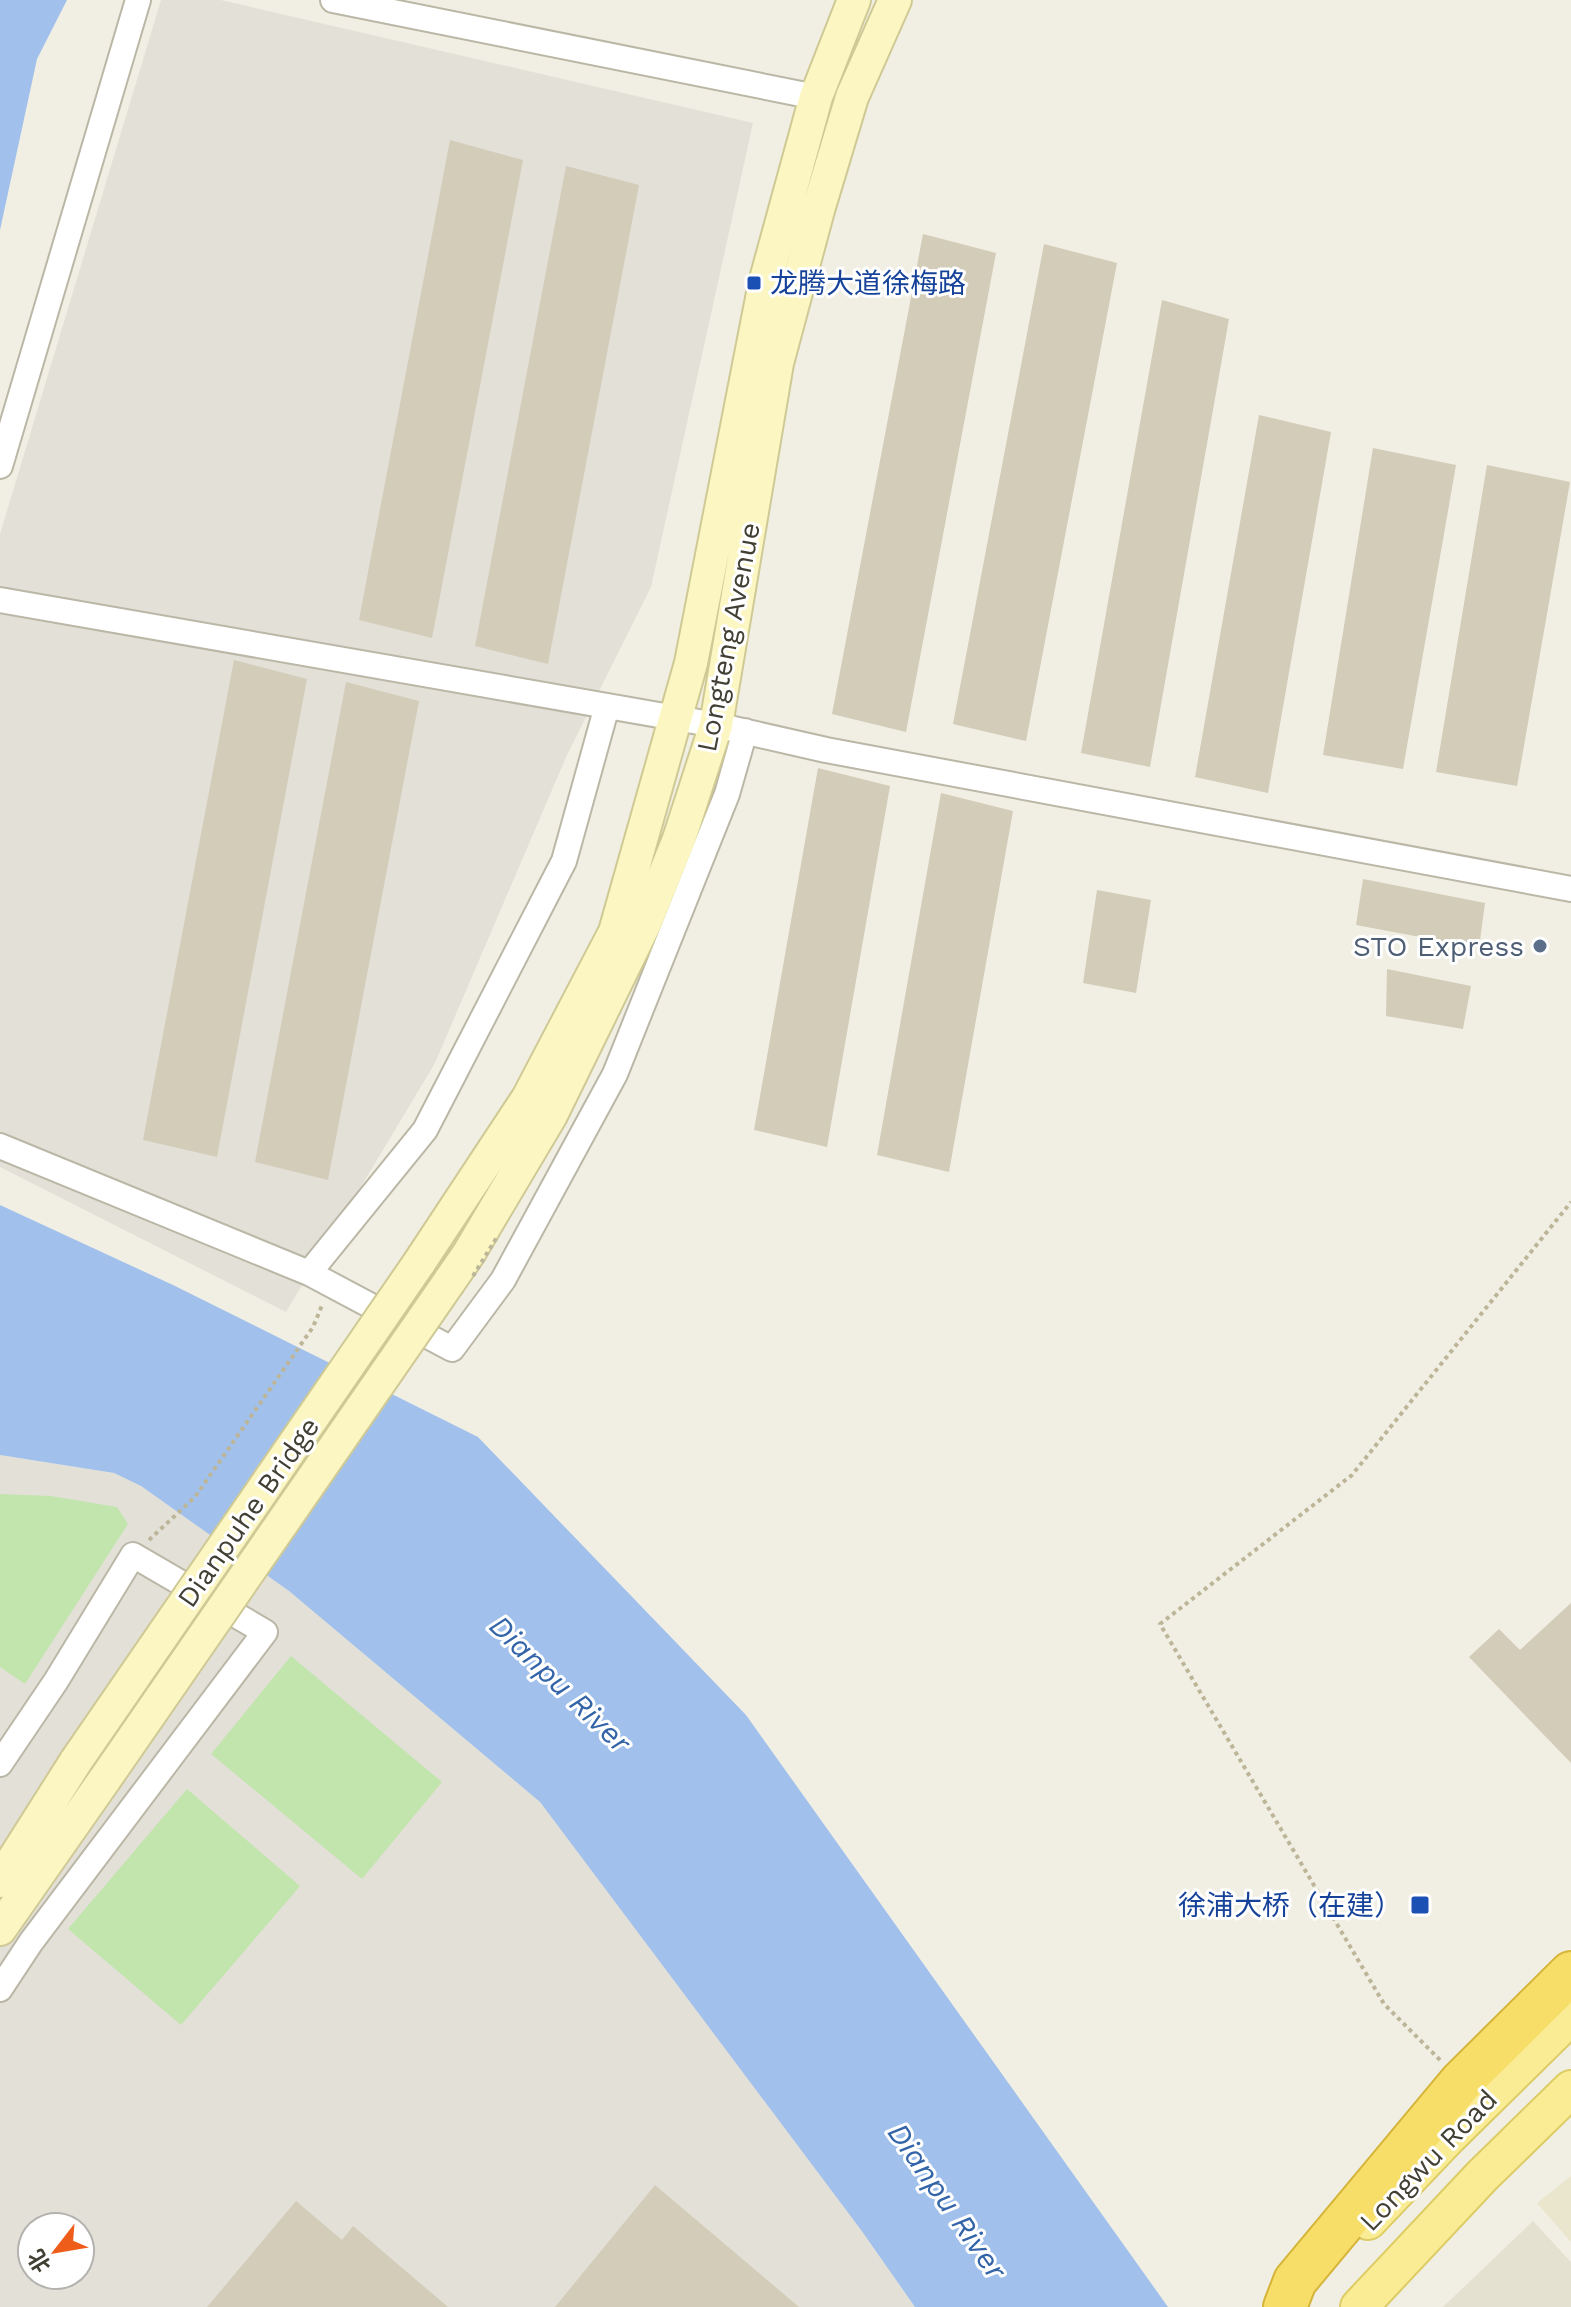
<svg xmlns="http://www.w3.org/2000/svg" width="1571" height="2307" font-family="'Work Sans','Noto Sans SC',sans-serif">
  <rect width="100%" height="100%" fill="#f1efe3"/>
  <path fill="#e4e1d1" d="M1533,2221l38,41v45h-128z"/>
  <path fill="#e3e0d8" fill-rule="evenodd" d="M161,0h60l532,123 -102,464 -84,168 -132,308 -149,249 -286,-145v-633z
    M0,1455l114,18 27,13 148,105 251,211 321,428 54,77h-915zM32,2227h48v48h-48z"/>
  <path fill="#e9e6cd" d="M1571,2176v66l-34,-39z"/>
  <path fill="#c2e4ad" d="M0,1494l51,2 66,11 11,17 -103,160 -25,-17z
    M291,1656l151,126 -80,97 -151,-125z
    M187,1789l113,97 -119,139 -113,-96z"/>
  <path fill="#a1c1ec" d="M0,0h67l-30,59 -37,171z
    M0,1205l173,80 305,152 268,278 422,592h-253l-54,-77 -321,-428 -251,-211 -148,-105 -27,-13 -114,-18z"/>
  <path fill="#d2ccb9" d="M450,140l73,20 -91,478 -73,-18z
    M566,166l73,19 -91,479 -73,-18z
    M923,234l73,19 -90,479 -74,-18z
    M1044,244l73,19 -91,478 -73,-17z
    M1162,300l67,19 -79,448 -69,-14z
    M1259,415l72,17 -63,361 -73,-16z
    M1373,448l83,17 -53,304 -80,-14z
    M1487,465l83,17 -53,304 -81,-14z
    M234,660l73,19 -90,478 -74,-17z
    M346,682l73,19 -91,479 -73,-18z
    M818,768l72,18 -63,361 -73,-17z
    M941,793l72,18 -64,361 -72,-17z
    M1363,879l122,24 -6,45 -123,-23z
    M1097,890l54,10 -15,93 -53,-10z
    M1387,969l84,17 -8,43 -77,-13z
    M1571,1603v160l-102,-106 30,-28 21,21z
    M655,2185l144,122h-244z
    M296,2201l46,39 11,-14 95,81h-241z"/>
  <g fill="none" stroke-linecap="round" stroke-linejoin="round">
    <defs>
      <path id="street" d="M333,0l483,97
        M0,466l138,-466
        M0,600l716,125 110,25 745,139
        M0,1146l309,127 116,-143 139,-269 43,-155
        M309,1273l143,76 51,-69 112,-206 112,-280 18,-63
        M0,1764l56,-83 77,-126 132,77 -234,310 -31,47"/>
      <path id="secondary" d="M419,1263l109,-165 87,-166 76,-269 74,-380 51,-186 38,-97
        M449,1282l20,-29 82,-138 94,-192 34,-84 37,-114 61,-362 41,-153 34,-113 43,-97
        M0,1881l76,-120
        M0,1929l105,-150"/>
      <path id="primary" d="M1368,2221l77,-81 126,-124
        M1359,2307l123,-131 89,-87"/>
      <path id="highway" d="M1285,2307l10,-26 166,-199 110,-109"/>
    </defs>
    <use href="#street" stroke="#bbb7a6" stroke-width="28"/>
    <use href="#secondary" stroke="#cfc995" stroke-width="36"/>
    <use href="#primary" stroke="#ddcc65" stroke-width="40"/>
    <use href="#highway" stroke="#d5b439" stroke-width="46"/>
    <path stroke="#bcb598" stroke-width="4" stroke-dasharray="4 4" stroke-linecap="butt" d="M149,1540l46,-43 118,-170 10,-24
      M1440,2060l-56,-56 -224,-380 192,-149 219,-273"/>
    <use href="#street" stroke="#fff" stroke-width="24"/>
    <use href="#secondary" stroke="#fcf7c2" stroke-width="32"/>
    <use href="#primary" stroke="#f9ec94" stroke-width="36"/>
    <use href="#highway" stroke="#f7de68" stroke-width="42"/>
    <defs>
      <path id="secondary-bridge" d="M76,1761l343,-498
        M105,1779l344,-497"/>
    </defs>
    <use href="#secondary-bridge" stroke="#cfc995" stroke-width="36" stroke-linecap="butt"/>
    <path stroke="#bcb598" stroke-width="4" stroke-dasharray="4 4" stroke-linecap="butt" d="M473,1276l24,-39"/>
    <use href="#secondary-bridge" stroke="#fcf7c2" stroke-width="32"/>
  </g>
  <g fill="#1a4fb4" stroke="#fff" stroke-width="3">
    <rect x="746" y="275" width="16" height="16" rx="4"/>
    <rect x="1410" y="1895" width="20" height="20" rx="4"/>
  </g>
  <circle fill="#5c6f8a" stroke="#fff" stroke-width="3" cx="1540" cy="946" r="8"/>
  <g text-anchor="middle" stroke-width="6" stroke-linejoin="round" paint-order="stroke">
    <g font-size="28" fill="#164399" stroke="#fff" text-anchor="start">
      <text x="770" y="293">龙腾大道徐梅路</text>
      <text x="1402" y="1915" text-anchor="end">徐浦大桥（在建）</text>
    </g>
    <g font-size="28" fill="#423f34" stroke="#fff">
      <text transform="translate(728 637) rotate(-79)" y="10">Longteng Avenue</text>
      <text transform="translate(248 1512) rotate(-55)" y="10">Dianpuhe Bridge</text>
      <text transform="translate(1428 2160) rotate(-46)" y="10">Longwu Road</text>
    </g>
    <g font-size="28" fill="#4e5e75" stroke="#fff" text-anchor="end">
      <text x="1524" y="956">STO Express</text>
    </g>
    <g font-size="30" font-style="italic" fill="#3364a8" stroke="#fff">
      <text transform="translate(560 1684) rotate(44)" y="10">Dianpu River</text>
      <text transform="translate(947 2201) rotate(55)" y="10">Dianpu River</text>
    </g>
  </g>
  <g transform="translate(56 2251) rotate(239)"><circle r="38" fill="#ffffff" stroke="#b3b2ae" stroke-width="2"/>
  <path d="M0-6L14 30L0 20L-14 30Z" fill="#ef5d1b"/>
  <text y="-12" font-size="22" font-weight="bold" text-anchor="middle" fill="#423f34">北</text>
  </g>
</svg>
